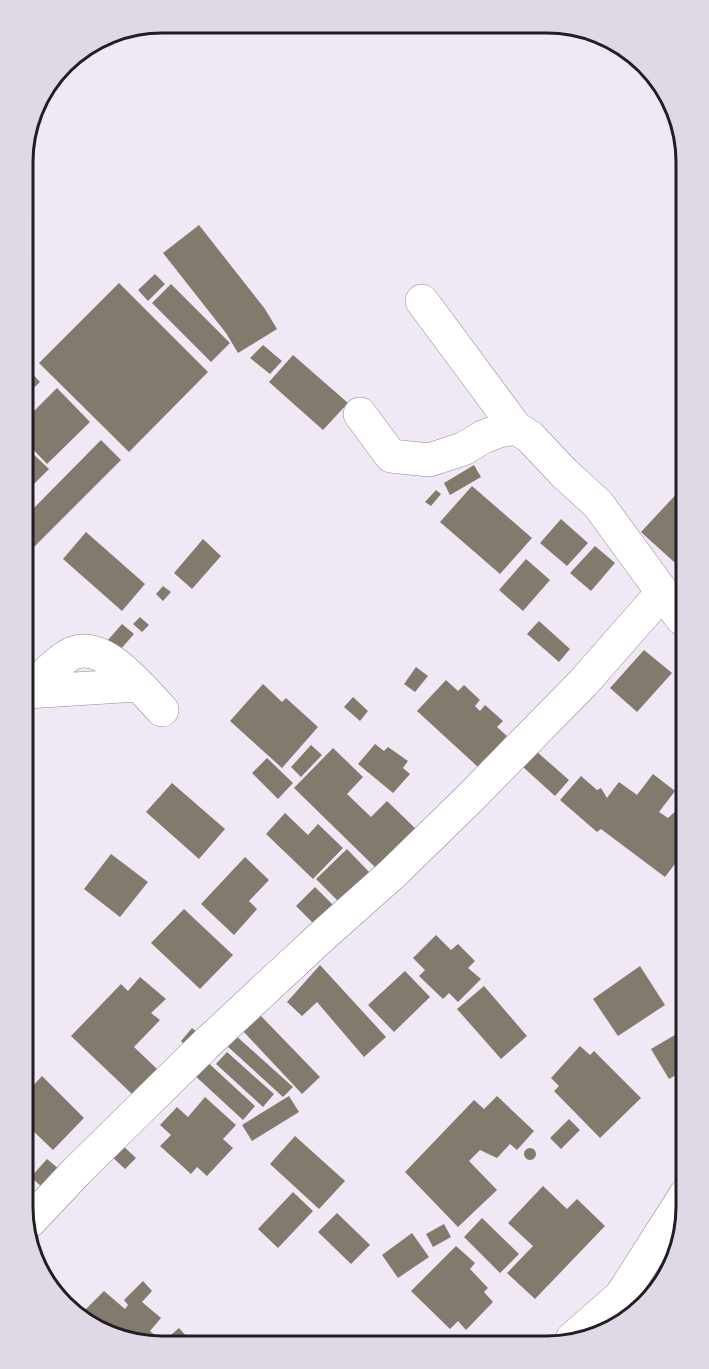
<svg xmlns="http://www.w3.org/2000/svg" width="709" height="1369" font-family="Literata,serif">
  <rect width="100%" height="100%" fill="#f1e8f6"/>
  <path fill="#837a6e" d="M199,225l66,84 12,20 -39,24 -12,-20 -63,-80z
    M155,274l10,10 -17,17 -10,-11z
    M119,283l89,89 -79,80 -90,-89z
    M171,284l59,59 -19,19 -59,-59z
    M263,345l19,16 -12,13 -20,-16z
    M293,355l55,48 -25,27 -54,-48z
    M30,371l10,11 -15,14v-21z
    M57,388l33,34 -43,42 -22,-23v-21z
    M101,440l20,20 -88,88 -7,-6v-26z
    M25,446l24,23 -23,23z
    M474,465l7,12 -31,18 -6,-12z
    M472,486l60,52 -32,36 -60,-52z
    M682,488v65l-8,9 -33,-30z
    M436,490l5,4 -10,12 -6,-4z
    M561,519l27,24 -21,23 -27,-23z
    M86,532l59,52 -23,27 -59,-52z
    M203,539l18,17 -29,33 -18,-16z
    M595,546l20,17 -24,28 -21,-18z
    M526,559l24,21 -27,31 -24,-21z
    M682,573v20l-10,-9z
    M163,586l8,6 -8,9 -7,-7z
    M140,617l9,8 -7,7 -9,-8z
    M539,621l31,28 -11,13 -32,-28z
    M122,624l12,10 -14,16 -12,-10z
    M644,650l28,23 -35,39 -27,-24z
    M416,667l12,9 -13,16 -11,-8z
    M446,680l12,11 6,-6 16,15 -5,6 5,5 5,-6 18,16 -6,6 10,9 -29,31 -61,-56z
    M263,684l19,18 4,-4 32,29 -36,41 -52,-47z
    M353,697l15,14 -8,10 -16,-14z
    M375,744l9,7 4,-4 20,14 -5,7 7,6 -17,19 -35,-29z
    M311,745l11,10 -21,22 -10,-10z
    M333,748l30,29 -16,17 24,23 16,-16 32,31 -39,40 -86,-84z
    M536,751l33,29 -14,16 -32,-29z
    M267,758l26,25 -15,16 -26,-26z
    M653,774l22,17 -16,21 9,6 11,-10 5,5v39l-19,25 -64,-48 -4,3 -37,-32 21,-24 16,14 4,-2 6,10 12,-16 18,13z
    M172,783l53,46 -26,30 -53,-47z
    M285,813l23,22 10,-11 25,24 -30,31 -47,-45z
    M347,849l23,24 -30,30 -24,-24z
    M111,854l37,28 -28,35 -36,-28z
    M245,857l24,23 -20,21 8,8 -23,26 -33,-31z
    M315,887l22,22 -19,19 -22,-22z
    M184,909l49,46 -33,34 -49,-46z
    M436,935l15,15 7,-6 17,17 -7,7 13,11 -23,23 -9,-9 -6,6 -24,-23 6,-6 -12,-12z
    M320,965l66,72 -22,20 -47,-55 -15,14 -15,-14z
    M640,966l25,39 -47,31 -25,-37z
    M405,971l25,26 -36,35 -26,-27z
    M140,977l26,22 -15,14 9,7 -26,27 23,22 -25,25 -61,-58 50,-52 7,7z
    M484,986l43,50 -26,23 -44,-50z
    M259,1014l61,63 -18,17 -60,-64z
    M192,1028l9,8 -12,13 -8,-8z
    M685,1029v41l-16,9 -18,-30z
    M235,1035l58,52 -10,10 -57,-52z
    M580,1046l10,9 4,-4 47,47 -41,40 -46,-47 5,-5 -8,-8z
    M227,1052l47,42 -11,13 -47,-43z
    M204,1059l51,47 -12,14 -51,-47z
    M42,1076l42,42 -31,32 -24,-23v-37z
    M289,1096l10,16 -47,29 -10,-16z
    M497,1096l37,35 -17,19 -7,-6 -13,14 -17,-8 -11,11 28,29 -39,37 -53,-55 69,-72 10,9z
    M205,1097l31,28 -13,14 10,9 -26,28 -10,-9 -6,7 -31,-28 11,-11 -11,-10 17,-18 11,10z
    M569,1119l11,11 -19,19 -11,-11z
    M295,1136l50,45 -26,28 -49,-45z
    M119,1142l17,16 -11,11 -17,-16z
    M524 1154a6 6 0 1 1 12 0a6 6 0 1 1-12 0Z
    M47,1159l12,10 -16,19 -12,-11z
    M543,1186l24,23 10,-10 28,27 -70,73 -28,-26 26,-27 -25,-23z
    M293,1192l20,19 -35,37 -20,-19z
    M337,1213l33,32 -19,19 -33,-32z
    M482,1218l37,36 -19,19 -36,-36z
    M444,1224l7,13 -18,10 -7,-13z
    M412,1233l17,24 -31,21 -16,-23z
    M456,1246l19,17 -5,6 18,19 -4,4 9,10 -27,28 -8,-9 -8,8 -39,-38z
    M143,1281l9,10 -10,11 19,16 -11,13 7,6 -10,8h-4l-58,-26 -4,-5 23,-23 21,18 3,-4 -4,-5z
    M179,1328l10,11 -6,6h-20l-1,-2z"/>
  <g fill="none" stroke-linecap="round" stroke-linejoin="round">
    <defs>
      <path id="minor" d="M422,301l94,127
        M360,414l31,42 38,4 34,-11 20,-12 16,-6 17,-3 14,9 35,37 33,30 84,115
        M27,692c11,-10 32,-33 46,-39 32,-12 69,36 89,57
        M27,692l111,-7
        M30,1221l47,-50 128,-126 115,-107 72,-64 78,-76 113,-115 79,-90
        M572,1339l49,-43 65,-102"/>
    </defs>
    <use href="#minor" stroke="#918895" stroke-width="34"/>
    <use href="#minor" stroke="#fff" stroke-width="33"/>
  </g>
  <path d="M0 0H709V1369H0ZM162 33H547A129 129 0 0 1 676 162V1207A129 129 0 0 1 547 1336H162A129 129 0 0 1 33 1207V162A129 129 0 0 1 162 33Z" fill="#e0d8e5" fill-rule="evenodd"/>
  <path fill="none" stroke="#211e23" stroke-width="3" d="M162 33H547A129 129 0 0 1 676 162V1207A129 129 0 0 1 547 1336H162A129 129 0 0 1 33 1207V162A129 129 0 0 1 162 33Z"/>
</svg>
